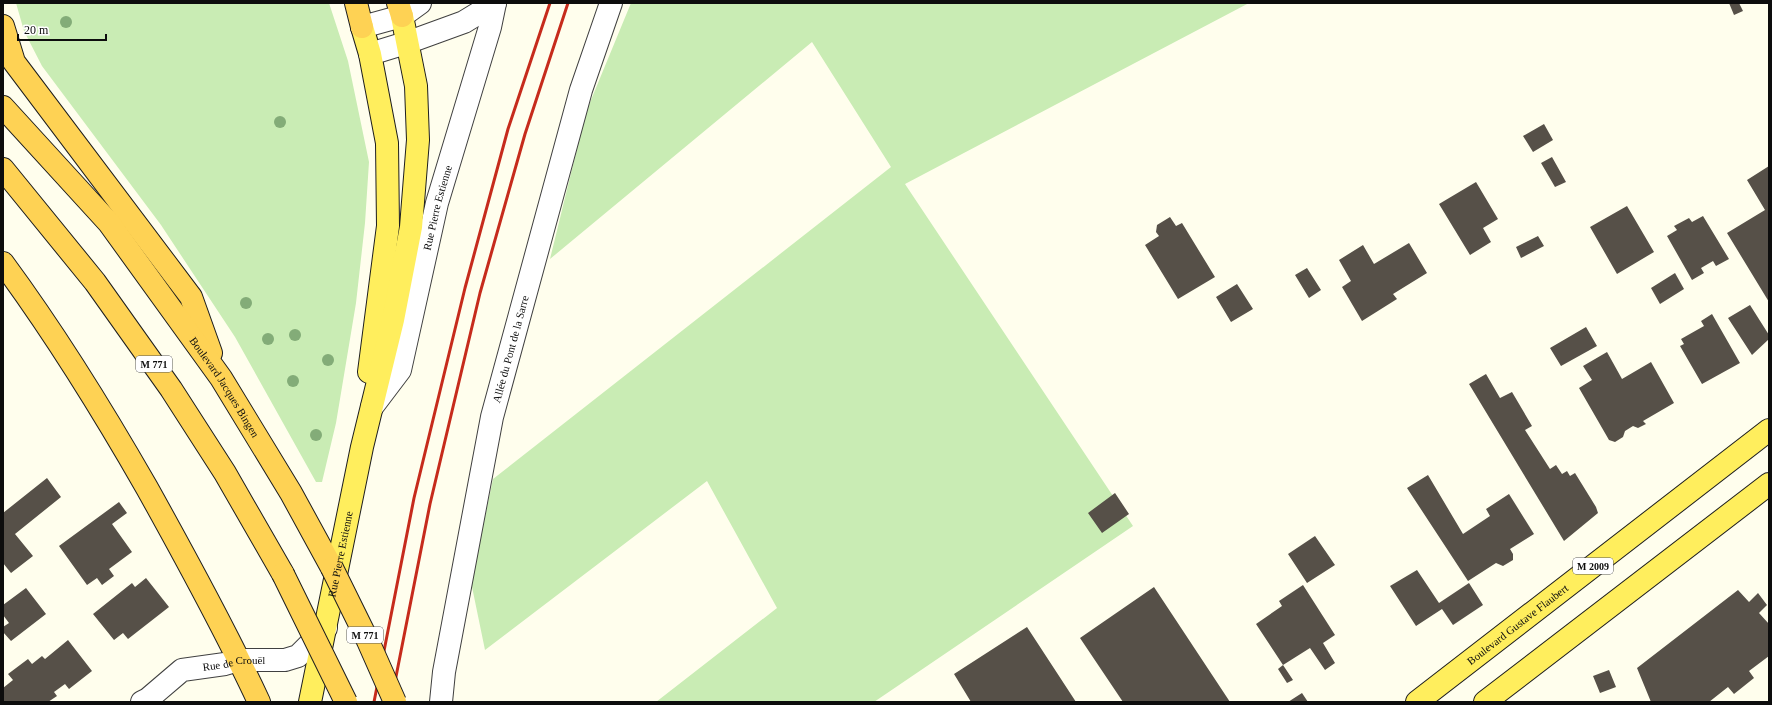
<svg xmlns="http://www.w3.org/2000/svg" width="1772" height="705" font-family="'Times New Roman',serif">
  <rect width="100%" height="100%" fill="#fffeed"/>
  <path fill="#c9ecb4" d="M16,3h313l19,58 21,101 -4,61 -9,80 -20,120 -14,59h-6l-81,-145 -74,-112 -119,-159 -18,-35z
    M631,3h618l-344,181 228,342 -259,176h-218l121,-94 -70,-127 -222,169 -14,-68 22,-103 398,-312 -79,-125 -262,217 36,-147z"/>
  <path fill="#565048" d="M1729,3h10l4,8 -9,4z
    M1544,124l9,16 -20,12 -10,-16z
    M1552,157l14,25 -11,5 -14,-24z
    M1769,166v136l-42,-69 38,-23 -18,-30z
    M1476,182l22,37 -15,9 8,14 -21,13 -31,-51z
    M1627,206l27,46 -37,22 -27,-47z
    M1703,216l26,43 -13,7 -3,-5 -12,7 3,5 -12,7 -25,-44 10,-6 -3,-4 15,-8 3,4z
    M1170,217l6,9 6,-3 33,54 -37,22 -33,-54 14,-9 -3,-4 1,-7z
    M1538,236l6,10 -23,12 -5,-11z
    M1409,243l18,30 -34,21 4,5 -35,22 -20,-34 9,-6 -12,-21 24,-15 11,19z
    M1307,268l14,22 -12,8 -14,-23z
    M1675,273l9,16 -24,15 -9,-16z
    M1237,284l16,25 -22,13 -15,-25z
    M1750,305l19,30v4l-17,16 -24,-37z
    M1712,314l28,49 -38,21 -22,-38 4,-2 -3,-5 23,-13 -3,-5z
    M1586,327l11,19 -36,20 -11,-18z
    M1607,352l15,27 29,-17 23,41 -31,18 3,3 -8,4 -5,-2 -8,5 -2,6 -8,5 -6,-2 -30,-52 13,-8 -9,-14z
    M1486,374l14,24 12,-6 20,34 -7,4 25,39 6,-4 6,9 5,-3 3,5 5,-3 21,34 2,6 -34,28 -95,-157z
    M1428,475l35,59 27,-18 -4,-7 23,-15 25,40 -24,15 3,5v6l-10,6 -7,-3 -28,18 -61,-93z
    M47,478l14,19 -46,37 18,22 -22,17 -8,-10v-50z
    M1115,493l14,21 -27,19 -14,-20z
    M119,502l8,11 -15,11 20,28 -23,17 5,7 -12,9 -5,-7 -10,7 -28,-39z
    M1315,536l20,29 -28,18 -19,-29z
    M1417,570l22,33 30,-20 14,22 -30,20 -11,-16 -26,17 -26,-40z
    M146,578l23,29 -41,32 -5,-6 -9,7 -21,-26 39,-31 3,4z
    M1303,585l32,50 -12,8 12,20 -10,7 -15,-22 -27,17 10,15 -6,3 -9,-14 5,-4 -27,-41 26,-18 -3,-5z
    M1154,587l76,115h-107l-43,-64z
    M26,588l20,26 -35,27 -8,-9v-5l6,-4 -6,-8v-10z
    M1738,590l11,12 9,-9 9,12 -8,8 10,11v32l-20,15 5,7 -20,16 -6,-7 -19,15h-58l-14,-34z
    M1027,627l49,75h-105l-17,-28z
    M68,640l24,31 -23,18 -4,-5 -11,8 3,4 -9,6h-45v-14l10,-8 -5,-6 20,-15 4,5 10,-8 3,3z
    M1609,670l7,17 -16,6 -7,-17z
    M1302,693l6,9h-20z"/>
  <g fill="none" stroke-linecap="round" stroke-linejoin="round">
    <defs>
      <g id="minor">
        <path d="M362,27l40,-11 18,-13"/>
        <path d="M370,54l39,-12 55,-20 31,-19"/>
        <path id="s1" d="M372,407l28,-37 37,-167 53,-176 5,-24"/>
        <path id="s2" d="M142,702l6,-3 34,-29 43,-6 14,-4h46l13,-4 28,-28"/>
        <path id="s3" d="M441,702l3,-30 48,-255 89,-327 30,-87"/>
      </g>
      <g id="primary">
        <path d="M362,27l8,27 17,89 1,83 -19,146"/>
        <path id="s4" d="M310,702l52,-255 31,-127 18,-93 7,-87 -2,-54 -14,-70"/>
        <path id="s5" d="M1417,702l352,-272"/>
        <path d="M1485,702l284,-218"/>
      </g>
      <g id="trunk">
        <path d="M356,3l6,24"/>
        <path d="M398,3l4,13"/>
        <path d="M3,26l11,36 177,235 20,56"/>
        <path id="s6" d="M3,107l106,116 112,155 70,115 41,75"/>
        <path d="M3,169l92,113 76,107 54,84 58,101"/>
        <path d="M3,263c53,72 100,148 144,225 39,70 78,141 112,214"/>
      </g>
    </defs>
    <use href="#minor" stroke="#404040" stroke-width="24"/>
    <use href="#primary" stroke="#1e1e1e" stroke-width="24"/>
    <use href="#trunk" stroke="#1e1e1e" stroke-width="24"/>
    <use href="#minor" stroke="#fff" stroke-width="22"/>
    <use href="#primary" stroke="#ffee5d" stroke-width="22"/>
    <use href="#trunk" stroke="#fed254" stroke-width="22"/>
    <path stroke="#c62b1c" stroke-width="3" d="M374,702l40,-204 51,-210 43,-159 42,-126
      M391,702l39,-198 50,-211 45,-159 43,-131"/>
    <defs>
      <path id="trunk-bridge" d="M332,568l36,73 27,61
        M283,574l63,128"/>
    </defs>
    <use href="#trunk-bridge" stroke="#1e1e1e" stroke-width="24" stroke-linecap="butt"/>
    <use href="#trunk-bridge" stroke="#fed254" stroke-width="22"/>
  </g>
  <g fill="#83ac78">
    <circle cx="66" cy="22" r="6"/>
    <circle cx="280" cy="122" r="6"/>
    <circle cx="246" cy="303" r="6"/>
    <circle cx="295" cy="335" r="6"/>
    <circle cx="268" cy="339" r="6"/>
    <circle cx="328" cy="360" r="6"/>
    <circle cx="293" cy="381" r="6"/>
    <circle cx="316" cy="435" r="6"/>
  </g>
  <g text-anchor="middle" stroke-width="4" stroke-linejoin="round" paint-order="stroke">
    <g fill="#fff" stroke="#565656" stroke-width="1">
      <rect x="136" y="356" width="36" height="16" rx="3"/>
      <rect x="1573" y="558" width="40" height="16" rx="3"/>
      <rect x="347" y="627" width="36" height="16" rx="3"/>
    </g>
    <g font-size="10" font-weight="bold" fill="#0d0d0d">
      <text x="154" y="368">M 771</text>
      <text x="1593" y="570">M 2009</text>
      <text x="365" y="639">M 771</text>
    </g>
    <g font-size="11" fill="#0d0d0d" stroke="#fff">
      <text dy="4" stroke="none"><textPath href="#s1" startOffset="213">Rue Pierre Estienne</textPath></text>
      <text dy="4" stroke="none"><textPath href="#s3" startOffset="360">Allée du Pont de la Sarre</textPath></text>
      <text dy="4" stroke="none"><textPath href="#s6" startOffset="358">Boulevard Jacques Bingen</textPath></text>
      <text dy="4" stroke="none"><textPath href="#s4" startOffset="151">Rue Pierre Estienne</textPath></text>
      <text dy="4" stroke="none"><textPath href="#s5" startOffset="127">Boulevard Gustave Flaubert</textPath></text>
      <text dy="4" stroke="none"><textPath href="#s2" startOffset="104">Rue de Crouël</textPath></text>
    </g>
  </g>
  <rect width="1772" height="705" fill="none" stroke="#0d0d0d" stroke-width="8"/>
  <path d="M18 34v6h88v-6" fill="none" stroke="#0d0d0d" stroke-width="2"/>
  <text x="24" y="34" font-size="12" fill="#0d0d0d" stroke="#ffffff" stroke-width="3" paint-order="stroke">20 m</text>
</svg>
